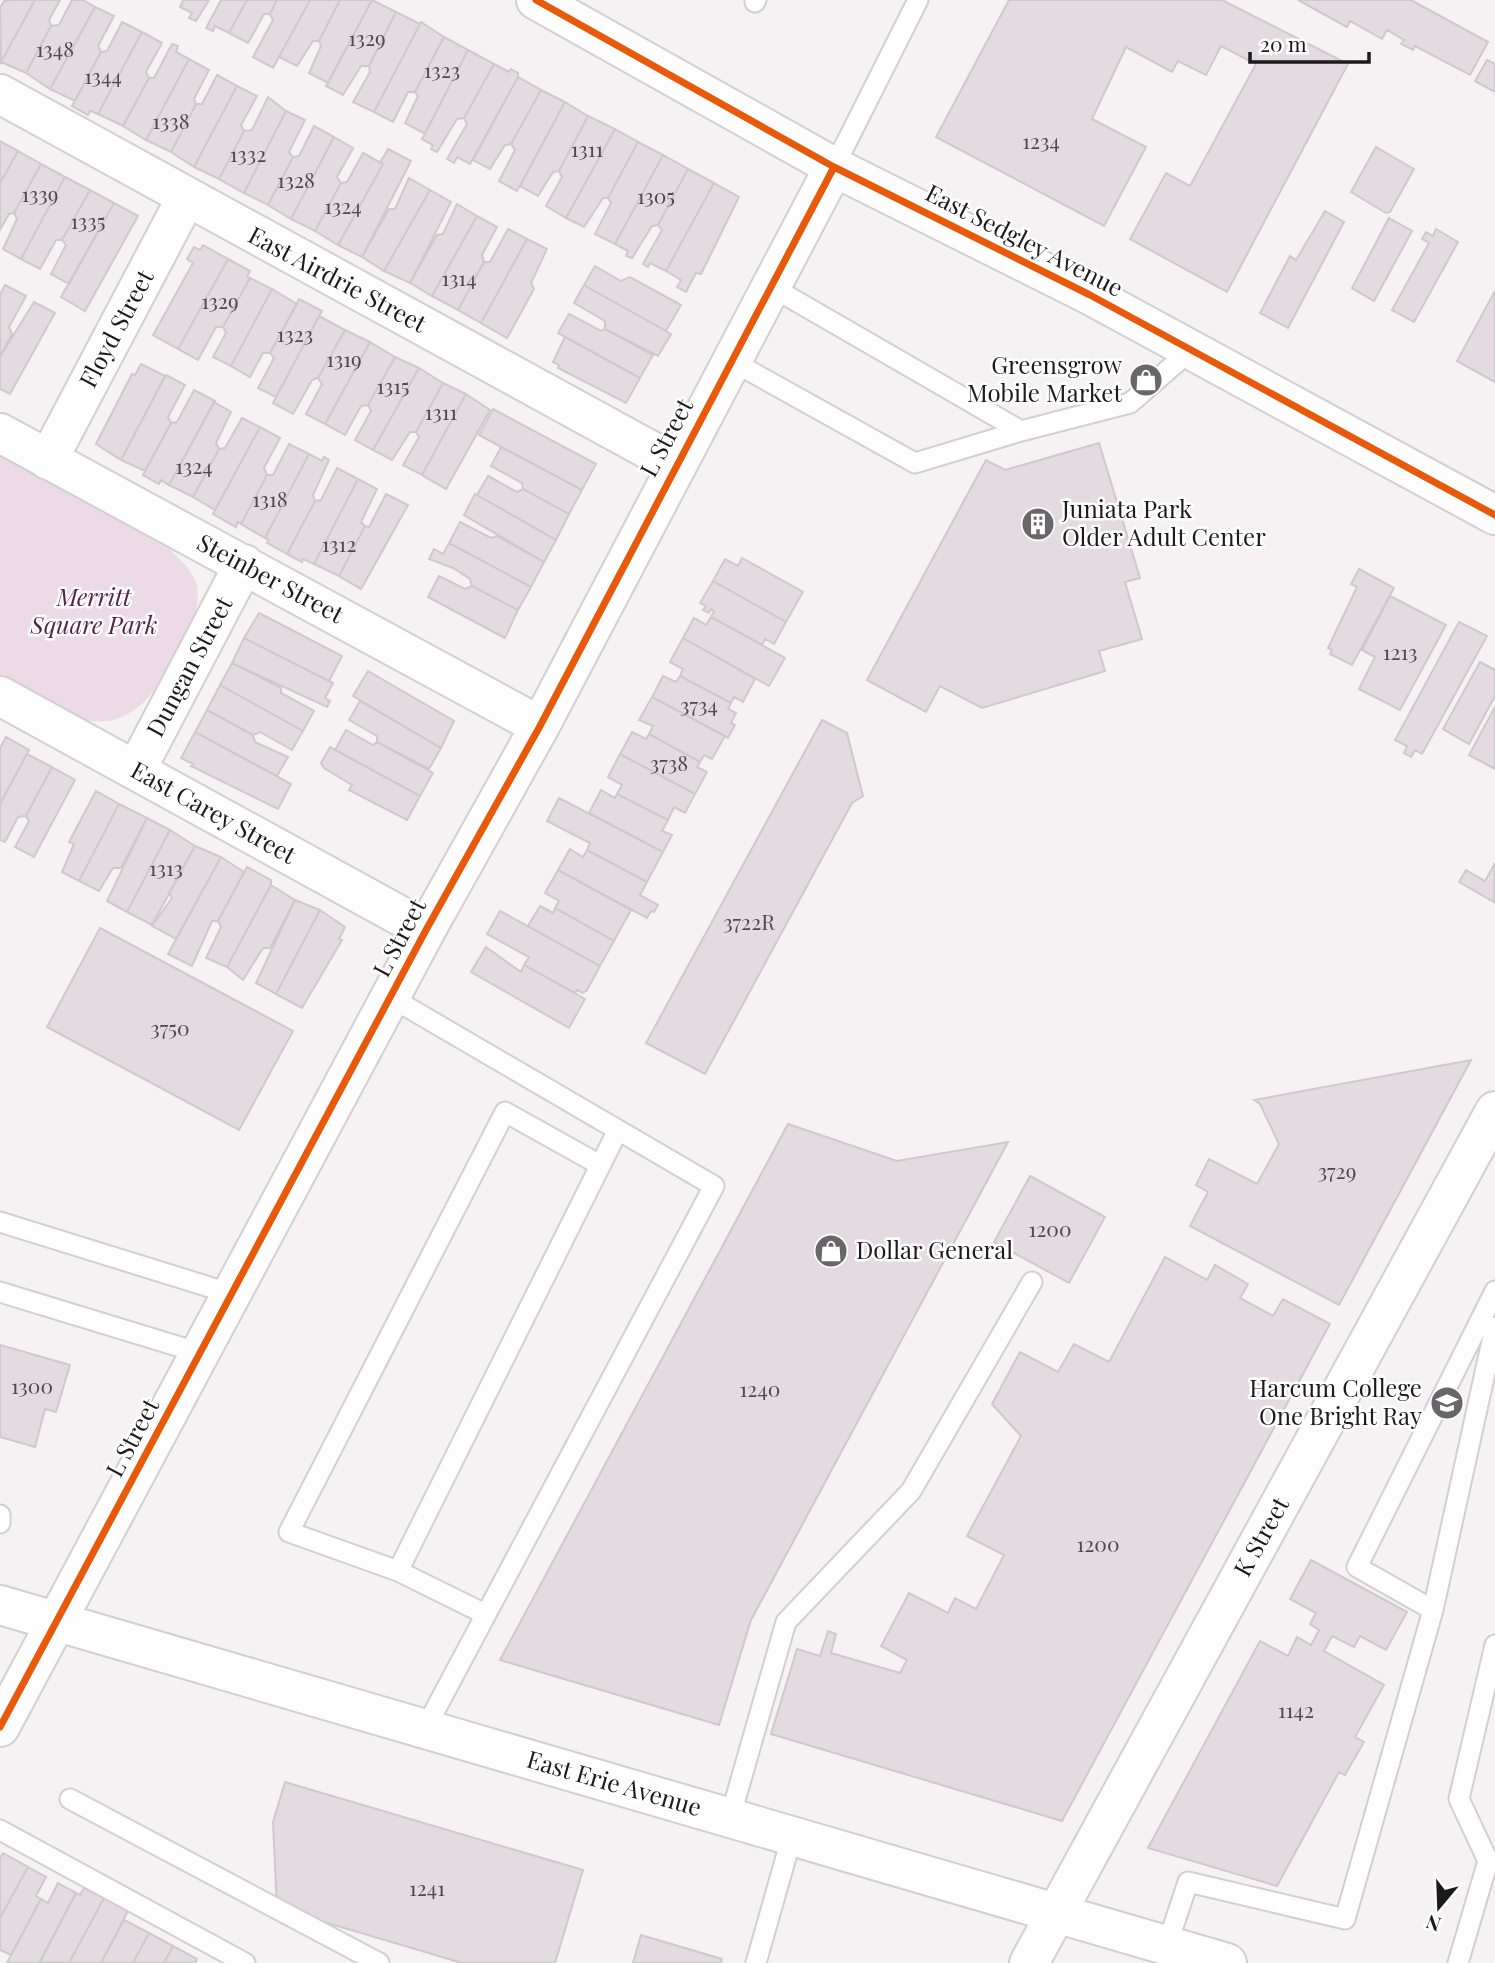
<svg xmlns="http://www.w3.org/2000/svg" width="1495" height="1963" font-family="'Playfair Display',serif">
  <rect width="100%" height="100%" fill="#f6f2f4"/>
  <path fill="#eddae7" d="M0,454l169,95c10,9 22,20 27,33 11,31 -30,96 -51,119 -8,9 -26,19 -37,20 -40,4 -75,-24 -108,-42z"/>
  <path fill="#e4dae1" stroke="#cdcacb" stroke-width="2" d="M10,0h25l-34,62 -1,-54 4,-7z
    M35,0h25l-11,20 2,6 -25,47 -25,-11z
    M72,0h11l12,7 -45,82 -24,-16 25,-47 8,-1z
    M183,0h26l-13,21 -7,-3 3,-5 -12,-6z
    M221,0h26l-18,33 -14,-7 -2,5 -7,-3z
    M247,0h30l-7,14h-6l-16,29 -19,-10z
    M277,0h33l-37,68 -20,-11 20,-37 -3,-6z
    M310,0h30l-21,41h-6l-16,25 -18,-9z
    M340,0h32l-44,83 -19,-10 12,-27 -2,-5z
    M372,0l24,12 -27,54h-8l-18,29 -17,-9z
    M1009,0h213l126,64 -121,228 -97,-53 36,-66 24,13 66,-122 -35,-18 -15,29 -28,-14 -6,11 -46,-25 -34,72 54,28 -42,79 -168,-89z
    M1298,0h113l77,42 -18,33 -55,-29 -2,4 -12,-6 3,-4 -17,-10 -5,9 -32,-18 -3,6z
    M95,7l19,9 -16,30 3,6 -26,49 -25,-12z
    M396,12l24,12 -46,88 -21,-10 17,-30 -1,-6z
    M122,22l20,10 -44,82 -8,-3 -2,4 -16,-9 29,-54 6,-1z
    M421,22l23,15 -29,55h-7l-15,30 -19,-10z
    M142,32l20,11 -16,29 3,6 -26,48 -25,-12z
    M444,37l24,13 -43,84 -20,-11 13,-27 -3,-4z
    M172,44l6,2 -2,6 13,7 -43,81 -23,-14 26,-48h5z
    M468,50l26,14 -30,54 -7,1 -20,33 -6,-3 2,-4 -11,-6z
    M189,59l20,11 -15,29 2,5 -25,48 -25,-12z
    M1487,60l8,4v28l-20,-11z
    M494,64l15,8 2,-3 7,4v4l-48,87 -13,-7 -3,6 -7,-4 20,-35 -3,-6z
    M217,75l20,11 -43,81 -23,-15 25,-48h6z
    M518,77l23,13 -30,54 -6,1 -15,24 -17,-9z
    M237,86l20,10 -16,29 3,6 -25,48 -25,-12z
    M541,90l24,12 -48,89 -18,-10 16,-31 -4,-6z
    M268,97l18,14 -42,82 -25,-14 25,-48 8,-1z
    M565,102l23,14 -29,55 -6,1 -15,24 -18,-10z
    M286,111l19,9 -16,32 4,5 -25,48 -24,-12z
    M588,116l27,13 -49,89 -20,-12 16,-29 -3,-6z
    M314,126l20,11 -43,82 -23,-14 25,-48 6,-1z
    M615,129l23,13 -30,56h-5l-19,29 -18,-9z
    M334,137l19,11 -16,29 4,6 -26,48 -24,-12z
    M0,141l18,10 -18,32z
    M638,142l25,13 -48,89 -20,-10 16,-31 -3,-5z
    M1376,147l38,22 -24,43 -4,1 -35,-21z
    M388,149l23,12 -49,96 -24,-12 45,-81 -3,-1z
    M18,151l23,13 -27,49 -5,1 -9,16v-47z
    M363,153l20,11 -45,81 -23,-14 26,-48 6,-1z
    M663,155l25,14 -30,56 -6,1 -20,32 -6,-2 2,-5 -13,-7z
    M41,164l24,13 -44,82 -18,-10 14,-30 -3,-6z
    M688,169l26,14 -48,88 -16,-8 -2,4 -5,-3 19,-34 -4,-5z
    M65,177l25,13 -28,50h-6l-16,29 -19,-10z
    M409,178l21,12 -46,81 -22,-14 27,-48h6z
    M714,183l25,14 -38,77 -5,-1 -10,19 -9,-5 4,-7 -15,-9z
    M90,190l24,13 -45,81 -18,-10 15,-29 -4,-5z
    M430,190l21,12 -41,81 -26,-12z
    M114,203l24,13 -53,95 -24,-14z
    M457,204l20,12 -45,80 -22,-13 27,-48 6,-1z
    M1325,211l19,11 -56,106 -28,-15 30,-57 6,4z
    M477,216l20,11 -15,28 2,7 -26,48 -26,-14z
    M1389,218l23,13 -38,70 -22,-13z
    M508,229l19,10 -46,84 -23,-13 26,-48h6z
    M1436,229l22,13 -44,80 -22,-12 37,-67 -7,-4 4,-7 7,4z
    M527,239l20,10 -16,34 3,6 -27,49 -26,-15z
    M203,245l25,14 -50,90 -25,-14 40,-72 -6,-4 7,-12 6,3z
    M228,259l22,12 -3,6 3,1 -27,49h-7l-18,33 -20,-11z
    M595,266l26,15 9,-4 51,28 -15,26 -82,-46z
    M250,278l22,11 -41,77 -18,-9 13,-24 -3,-6z
    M5,285l21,11 -17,31 3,7 -12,23v-62z
    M584,285l87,49 -13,22 -53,-27v-8l-31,-18z
    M272,289l25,15 -27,49h-7l-13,24 -19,-11z
    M1495,291v91l-38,-21z
    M299,299l23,12 -46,86 -18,-9 16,-30 -4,-5z
    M34,302l21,11 -45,81 -10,-5v-32z
    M569,314l32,17 4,-2 48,26 -13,23 -82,-45z
    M319,316l26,14 -27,48 -6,2 -19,34 -20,-11z
    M345,330l25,12 -45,82 -19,-10 16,-30 -4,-6z
    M565,337l75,41 -14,25 -68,-35 1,-3 -6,-3z
    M370,342l25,15 -27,48 -7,1 -16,29 -20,-11z
    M395,357l24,11 -46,82 -18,-10 16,-29 -3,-6z
    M141,364l24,12 -44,84 -25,-16 36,-70 3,1z
    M419,368l24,15 -27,49h-6l-18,28 -19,-10z
    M166,375l19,10 -17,32 3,6 -26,48 -24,-11z
    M443,383l23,11 -44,81 -19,-10 16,-28 -3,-5z
    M194,390l21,11 -46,84 -8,-5 -2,4 -16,-9 28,-52 6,-1z
    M466,394l24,16 -44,79 -24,-14z
    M214,402l17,10 -15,31 3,6 -26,48 -24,-12z
    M493,409l103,55 -14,26 -103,-55z
    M242,418l18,9 -45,83 -22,-13 26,-48 6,-1z
    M260,427l20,11 -16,30 3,7 -26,49 -3,-2 -2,5 -23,-13z
    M1099,443l41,135 -15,4 17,57 -43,12 6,20 -123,37 -42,-22 -14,26 -59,-32 119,-220 19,10z
    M289,444l20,10 -44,84 -24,-14 26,-49h6z
    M501,447l81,43 -13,24 -46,-25 -1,-6 -31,-17z
    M309,454l13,7 2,-4 5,3 -16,35 2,6 -28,53 -20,-11 2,-3 -4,-2z
    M337,468l21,11 -44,85 -11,-5 -1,3 -15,-8 28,-53 6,-1z
    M488,476l29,16 6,-3 46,25 -13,26 -79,-45z
    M358,479l19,10 -16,33 4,4 -26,50 -25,-12z
    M386,494l22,11 -47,84 -22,-13 26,-50 4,1z
    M475,494l81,46 -12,22 -80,-47z
    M460,522l31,16 6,-2 47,26 -13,25 -82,-44z
    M449,543l82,44 -13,23 -46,-24 -2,-7 -17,-11 -24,-9 5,-10 9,5z
    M742,558l61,34 -17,30 -73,-41 12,-22 13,7z
    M1359,569l35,19 -42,77 -22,-11 2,-4 -4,-2 29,-61 -6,-3z
    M439,576l26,13 7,-3 46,24 -13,28 -77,-41z
    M713,581l73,41 -12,22 -9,-5 -3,6 -51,-28 3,-6 -3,-2 -2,4 -6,-3 3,-4 -6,-3z
    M1390,596l56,29 -46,85 -41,-21 16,-32 -13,-7z
    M259,613l83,43 -13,25 -85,-43z
    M711,617l74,41 -16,28 -86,-48 11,-20 12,7z
    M1459,622l28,14 -65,118 -7,-4 -4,7 -7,-4 3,-7 -12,-6z
    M244,638l89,45 -8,15 5,3 -3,6 -95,-44z
    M683,638l72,41 -12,23 -9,-5 -3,6 -51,-27 3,-7 -13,-7z
    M1480,662l15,8v26l-26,48 -26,-15z
    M232,663l49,25v5l33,18 -11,20 -83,-46z
    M368,671l86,50 -13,27 -88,-52z
    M663,676l13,6 4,-6 51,27 -3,6 8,4 -5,10 4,2 -7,13 -76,-41z
    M220,685l83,46 -11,19 -32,-18 -7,3 -46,-25z
    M652,697l73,39 -13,23 -8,-4 -4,7 -51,-28 4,-8 -14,-6z
    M360,701l81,47 -12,21 -52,-27v-6l-28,-16z
    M1495,707v62l-26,-14z
    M207,710l46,25 2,7 33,15 -11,19 -82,-44z
    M822,720l25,13 16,63 -11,7 -147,271 -59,-31z
    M346,730l27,15 4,-3 56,31 -13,23 -85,-46z
    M195,732l96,52 -13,25 -87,-43 2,-2 -12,-6z
    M632,732l14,7 3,-5 51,28 -3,5 10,5 -12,22 -75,-40z
    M6,737l23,13 -29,54v-56z
    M330,747l90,49 -13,24 -58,-30 3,-5 -28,-17 -3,-5z
    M27,754l25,13 -26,49 -8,1 -13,25 -5,-2v-36z
    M620,754l75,40 -10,19 -11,-6 -6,13 -51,-26 5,-9 -14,-8z
    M52,767l23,13 -41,77 -19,-10 14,-26 -3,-5z
    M601,790l14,8 2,-4 51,26 -6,11 10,4 -9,17 -74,-39z
    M96,791l23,13 -40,77 -17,-9 12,-28 -5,-2z
    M559,798l104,54 -16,30 -60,-32 3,-7 -43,-22z
    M119,804l28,14 -26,50h-8l-14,23 -20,-10z
    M147,818l23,12 -43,82 -20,-11z
    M170,830l25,16 -43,79 -25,-13z
    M195,846l26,11 -45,82 -24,-13 20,-28 -3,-5z
    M570,849l13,8 4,-7 60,32 -7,13 18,10 -4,7 -3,-1 -4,7 -89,-48z
    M221,857l23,15 -26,49h-6l-20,45 -24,-12z
    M1495,863l-1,39 -35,-20 7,-12 19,11z
    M247,867l24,13v5l-44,82 -21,-9 15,-31 -3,-6z
    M558,870l73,40 -17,31 -59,-33 4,-7 -14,-8z
    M271,885l24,15 -25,48h-7l-20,32 -16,-13z
    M295,900l25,10 -44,84 -20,-11z
    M540,906l13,7 2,-5 59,33 -14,25 -72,-40z
    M320,910l25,17 -6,12 3,1 -40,68 -26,-14z
    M500,911l100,55 -13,24 -4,3 -6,-3 -2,3 -51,-28 5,-8 -42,-23z
    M100,928l193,103 -54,99 -192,-103z
    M486,947l35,25 3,-7 61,34 -16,29 -98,-56z
    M1471,1060l-132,245 -149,-79 18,-34 -12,-7 13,-26 48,25 22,-40 -19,-40 -6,-4z
    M788,1124l109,37 111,-19 -257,478 -32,105 -219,-65z
    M1030,1176l75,41 -36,66 -75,-41z
    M1165,1257l42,23 8,-15 33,19 -8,14 33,18 10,-17 47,25 -268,497 -291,-87 26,-85 23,7 8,-25 8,3 -5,19 69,20 7,-13 -26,-14 28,-53 39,20 7,-15 21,11 28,-54 -37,-19 54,-100 -29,-32 28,-52 38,20 16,-28 35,18z
    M0,1345l70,20 -14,47 -11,-3 -10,38 -35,-10z
    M1311,1560l96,52 -21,38 -26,-14 -6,11 -22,-11 -8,15 60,34 -29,52 9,5 -19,33 -6,-3 -62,114 -129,-38 112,-207 28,15 9,-19 14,8 8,-15 -9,-6 6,-11 -26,-14z
    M285,1782l298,88 -28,93h-93l-185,-55 -4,-86z
    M3,1853l25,14 -28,51v-60z
    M28,1867l18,10 -10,19 5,3 -30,56 -11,-5v-32z
    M58,1883l18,10 -37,70h-32l34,-64 7,4z
    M84,1888l20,10 -35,65 -29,-1 36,-69 4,2z
    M104,1898l24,13 -27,52h-32z
    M124,1920l25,13 -16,30h-32z
    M149,1933l24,13 -9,17h-31z
    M641,1935l81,24 -1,4h-88z
    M173,1946l24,13 -2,4h-31z"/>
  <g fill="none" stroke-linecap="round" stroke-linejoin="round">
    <defs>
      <path id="lane" d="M755,2l1,-2
        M834,167l84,-167
        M730,360l185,103 106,-32 -251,-145
        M1021,431l109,-28 61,-53
        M390,997l324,189 -289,543
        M0,1222l232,72
        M1495,1291l-138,276 76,43 62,-283
        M0,1292l200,61
        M0,1515v8
        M398,1571l-109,-39 216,-420 95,53
        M485,1614l-87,-43 220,-441
        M1495,1645l-36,154 29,62 7,1
        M70,1799l309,164
        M730,1818l56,-196 125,-131 121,-209
        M0,1830l245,133
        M1167,1945l21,-63 157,37 88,-309
        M756,1963l36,-127
        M1458,1963l30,-102"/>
      <path id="street" d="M536,0l298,167 256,128 405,220
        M0,94l675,370
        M0,433l540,293
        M48,460l138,-262
        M0,696l426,234
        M136,770l108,-206
        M0,1727l426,-797 114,-204 294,-559
        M1029,1963l466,-852"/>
      <path id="secondary" d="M0,1605l1227,358"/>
    </defs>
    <use href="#lane" stroke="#d2cfd1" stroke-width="23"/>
    <use href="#street" stroke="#d2cfd1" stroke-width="42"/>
    <use href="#secondary" stroke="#d2cfd1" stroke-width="42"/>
    <use href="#lane" stroke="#fefdfd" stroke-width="19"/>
    <use href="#street" stroke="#fefdfd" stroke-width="38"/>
    <use href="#secondary" stroke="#fefdfd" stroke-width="38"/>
    <defs>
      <path id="cycleway" d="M536,0l298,167 256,128 405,220
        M0,1727l426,-797 114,-204 294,-559"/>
    </defs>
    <use href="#cycleway" stroke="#fff" stroke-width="11"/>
    <use href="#cycleway" stroke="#e8590c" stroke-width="7"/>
  </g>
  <defs>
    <symbol id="shop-disc" viewBox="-11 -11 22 22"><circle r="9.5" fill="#686668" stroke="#fff"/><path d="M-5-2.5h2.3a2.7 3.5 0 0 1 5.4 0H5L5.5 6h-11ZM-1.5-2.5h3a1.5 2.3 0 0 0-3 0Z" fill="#fff"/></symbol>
    <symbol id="building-disc" viewBox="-11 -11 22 22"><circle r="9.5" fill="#686668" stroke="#fff"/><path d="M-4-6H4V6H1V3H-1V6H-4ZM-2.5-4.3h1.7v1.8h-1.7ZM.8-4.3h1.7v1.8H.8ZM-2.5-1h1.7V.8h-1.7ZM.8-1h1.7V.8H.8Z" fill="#fff"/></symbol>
    <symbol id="university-disc" viewBox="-11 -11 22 22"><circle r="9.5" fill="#686668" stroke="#fff"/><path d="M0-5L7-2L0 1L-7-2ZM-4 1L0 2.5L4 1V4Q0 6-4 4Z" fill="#fff"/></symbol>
  </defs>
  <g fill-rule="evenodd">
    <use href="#shop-disc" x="1127" y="361" width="38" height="38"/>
    <use href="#building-disc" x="1019" y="505" width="38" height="38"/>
    <use href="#shop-disc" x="812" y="1232" width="38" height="38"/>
    <use href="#university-disc" x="1428" y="1384" width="38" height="38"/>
  </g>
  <g text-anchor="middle" stroke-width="5" stroke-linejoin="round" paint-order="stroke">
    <g font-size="21" fill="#4e4a4d">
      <text x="367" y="46">1329</text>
      <text x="55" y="57">1348</text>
      <text x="442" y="78">1323</text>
      <text x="103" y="84">1344</text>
      <text x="171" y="129">1338</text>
      <text x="1041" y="149">1234</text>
      <text x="587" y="157">1311</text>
      <text x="248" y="162">1332</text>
      <text x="296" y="188">1328</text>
      <text x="40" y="202">1339</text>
      <text x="656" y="204">1305</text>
      <text x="343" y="214">1324</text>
      <text x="88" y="229">1335</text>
      <text x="459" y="286">1314</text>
      <text x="220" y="309">1329</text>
      <text x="295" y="342">1323</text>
      <text x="344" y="367">1319</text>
      <text x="393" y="394">1315</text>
      <text x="441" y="420">1311</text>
      <text x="194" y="474">1324</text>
      <text x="270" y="507">1318</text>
      <text x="339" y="552">1312</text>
      <text x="1400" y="660">1213</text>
      <text x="699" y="713">3734</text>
      <text x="669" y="771">3738</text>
      <text x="166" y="876">1313</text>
      <text x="749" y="930">3722R</text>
      <text x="170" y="1036">3750</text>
      <text x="1337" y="1179">3729</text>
      <text x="1050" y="1237">1200</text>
      <text x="32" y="1394">1300</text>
      <text x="760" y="1397">1240</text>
      <text x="1098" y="1552">1200</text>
      <text x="1296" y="1718">1142</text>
      <text x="427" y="1896">1241</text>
    </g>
    <g font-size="24" fill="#1c1a1c" stroke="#fff">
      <text transform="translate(1024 241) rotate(27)" y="8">East Sedgley Avenue</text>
      <text transform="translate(337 280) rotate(28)" y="8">East Airdrie Street</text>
      <text transform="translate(117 329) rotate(-62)" y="8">Floyd Street</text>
      <text transform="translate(667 438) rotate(-62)" y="8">L Street</text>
      <text transform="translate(270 579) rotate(28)" y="8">Steinber Street</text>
      <text transform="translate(190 667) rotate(-62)" y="8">Dungan Street</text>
      <text transform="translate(213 813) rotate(29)" y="8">East Carey Street</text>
      <text transform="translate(400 938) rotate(-62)" y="8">L Street</text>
      <text transform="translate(133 1438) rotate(-62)" y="8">L Street</text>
      <text transform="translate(1262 1537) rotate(-61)" y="8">K Street</text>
      <text transform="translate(614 1784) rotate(16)" y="8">East Erie Avenue</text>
    </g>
    <g font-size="24" fill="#1c1a1c" stroke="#fff" text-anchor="end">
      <text x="1122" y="374">Greensgrow<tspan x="1122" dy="28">Mobile Market</tspan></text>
      <text x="1062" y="518" text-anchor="start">Juniata Park<tspan x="1062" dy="28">Older Adult Center</tspan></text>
      <text x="856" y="1259" text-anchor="start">Dollar General</text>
      <text x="1422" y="1397">Harcum College<tspan x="1422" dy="28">One Bright Ray</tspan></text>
    </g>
    <g font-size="24" font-style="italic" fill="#58224c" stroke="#fff">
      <text x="94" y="606">Merritt<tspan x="94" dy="28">Square Park</tspan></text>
    </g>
  </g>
  <g transform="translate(1439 1907) rotate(199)" stroke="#ffffff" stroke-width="5" paint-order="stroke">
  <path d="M0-5L12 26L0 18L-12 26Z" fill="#1c1a1c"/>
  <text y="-10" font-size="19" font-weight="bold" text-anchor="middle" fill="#1c1a1c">N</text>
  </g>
  <path d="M1250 52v10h119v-10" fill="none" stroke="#1c1a1c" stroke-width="3.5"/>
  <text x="1260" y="52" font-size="21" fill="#1c1a1c" stroke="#ffffff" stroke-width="5" paint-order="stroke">20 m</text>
</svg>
